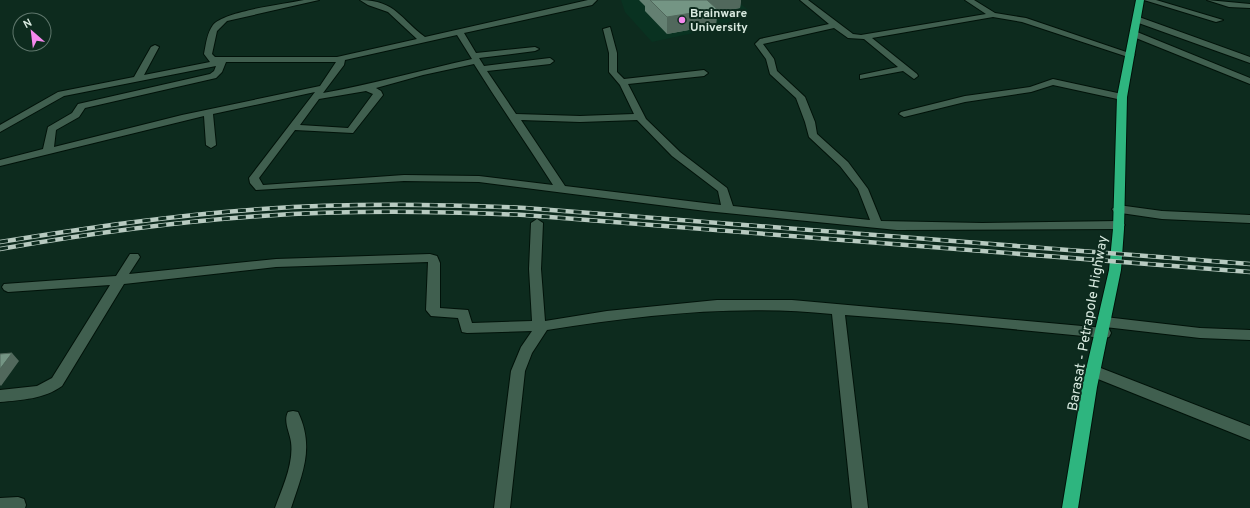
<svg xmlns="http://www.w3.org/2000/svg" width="1250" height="508" font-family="Overpass,sans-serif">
  <rect width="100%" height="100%" fill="#0d2b1e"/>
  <path fill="#093221" d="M621,0h115l12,10 -27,17 -69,15 -27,-30z"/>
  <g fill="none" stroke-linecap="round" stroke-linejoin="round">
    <defs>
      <path id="street" d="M304,0h15l-92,21 -10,10 -5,23 3,3h122l80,-18 -29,-27 -20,-7 -8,-5c36,0 41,20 65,37l163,-37h9l-5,5 -128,28 12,20 59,-6 4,2 -4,2 -56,7 5,8 66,-8 4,3 -4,3 -63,7 29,43 64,2 54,-2 -14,-29 -11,-13v-19l-6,-24 7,-2 7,26v19l7,7 80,-9 4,3 -4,3 -76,8 18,35 34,33 47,36 6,18 137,14 -12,-31 -18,-23 -31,-29 -4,-15 -9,-24 -26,-24 -4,-15 -11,-15 5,-5 69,-15 -29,-24h8l45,34 8,1 125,-21 -21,-14h9l21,13 31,5 109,37 -4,2h-3l-106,-35 -29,-5 -121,21 45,36 1,2 -4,3 -11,-8 -43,8v-4l38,-8 -34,-28 -16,-1 -14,-10 -71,16 11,15 3,12 28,26 10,25 2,12 31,28 20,27 13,32 101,2 137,-2 6,4 -6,4 -222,1 -191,-19 -227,-29 -75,-1 -148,9 -6,-7 -1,-5 66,-86 -102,22 3,31 -5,3 -5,-3 -2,-29 -204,50v-6l43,-11 5,-22 24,-14 6,-9 132,-30 4,-3 2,-5 -152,30 -64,36v-7l58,-33 76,-15 17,-30 4,-2 4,2 -15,28 66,-13 -6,-8c2,-10 3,-21 9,-29 11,-14 72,-21 91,-25zM457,35l15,24c-50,11 -99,25 -149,34l21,-28 1,-5zM226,62h110l-16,24 -138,29 -128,32 2,-17 23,-13 6,-9 131,-30 6,-6zM474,64c25,40 53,80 79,121l-74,-9 -75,-1 -141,10 -4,-7 36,-48 58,3 30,-38 -2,-4 -5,-3 47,-13zM366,91l7,3 -25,34 -48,-3 19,-26zM521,120l59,2 57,-2 35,36 46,35 3,14 -156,-19z
        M1144,0h12l67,20 -7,2z
        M1207,0l43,4v4l-21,-1z
        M1133,17h6l111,40v6l-117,-42z
        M1131,32h6l113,46v6l-119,-48z
        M1053,79l69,15 5,3 -5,3 -69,-15 -22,7 -66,10 -61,15 -5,-3 2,-2 64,-16 65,-9z
        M1118,205l44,6 88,4v8l-88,-4 -48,-7 -2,-3z
        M537,219l6,4 -2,46 4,52 62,-10 110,-11h75l312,28 5,1 2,4 -2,4 -5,1 -154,-15 -105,-8 23,193h-16l-20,-194c-96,-10 -190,1 -285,16l-15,23 -7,18 -15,137h-16l17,-137 10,-24 11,-16 -65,2 -5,-1 -4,-14 -27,-2 -5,-6 2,-48 -152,5 -152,17 -62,102c-18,13 -40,14 -62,16v-12l37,-4 15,-8 58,-93 -102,7 -4,-2 -2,-3 2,-3 112,-8 14,-22h8l2,3 -11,17 147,-15 154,-5 7,2 3,7v45l28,2 4,13 60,-2 -3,-52 2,-46z
        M1105,317l95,11 50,2v10l-50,-2 -95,-11 -5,-1 -2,-4 2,-4z
        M1093,365l157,61v14l-162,-65 -2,-4 2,-4z
        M293,411l5,1c17,36 4,62 -7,96h-16c7,-20 19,-44 16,-66 -1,-9 -8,-21 -3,-30z
        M18,497l6,2 2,6 -1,3h-25v-10z"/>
      <path id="highway" d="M1136,0h8l-17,97 -3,132 -3,41 -24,117 -19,121h-16l20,-121 27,-117 4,-41 4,-132z"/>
    </defs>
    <use href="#street" stroke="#001209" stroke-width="2"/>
    <use href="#highway" stroke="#001209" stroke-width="2"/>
    <use href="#street" fill="#405f4f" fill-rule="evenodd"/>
    <use href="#highway" fill="#2eb57f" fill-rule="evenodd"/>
    <defs>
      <path id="rail" d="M0,242c87,-14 174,-27 262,-33 87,-6 175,-5 263,-1l725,56
        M0,249c87,-15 173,-27 261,-33 88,-6 175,-5 263,-1l726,57"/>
    </defs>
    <use href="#rail" stroke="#b7cac0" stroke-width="4.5"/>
    <use href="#rail" stroke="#0d2b1e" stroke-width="3" stroke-dasharray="8" stroke-linecap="butt"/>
  </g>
  <path fill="#648072" d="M639,0h102l-1,8 -23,4 -1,13 -49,9 -22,-23v-5z"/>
  <path fill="#51685c" d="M705,0h36l-1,8 -23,4 -1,13 -49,9v-17z
    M12,353l7,8 -18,25 -1,-1v-16z"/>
  <path fill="#749584" stroke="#51685c" d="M650,0h57l10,9 -50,8z
    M12,353l-12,16v-15z"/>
  <circle fill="#f589ee" stroke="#0d2b1e" stroke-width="1.5" cx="682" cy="20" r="4"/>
  <g text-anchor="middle" stroke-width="4" stroke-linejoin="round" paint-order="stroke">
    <g font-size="12" font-weight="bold" fill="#d9eae0" stroke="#0d2b1e" text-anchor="start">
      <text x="690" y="17">Brainware<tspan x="690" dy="14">University</tspan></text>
    </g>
    <g font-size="14" fill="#d9eae0" stroke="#0d2b1e">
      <text transform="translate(1087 323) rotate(-80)" y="5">Barasat - Petrapole Highway</text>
    </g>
  </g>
  <g transform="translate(32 32) rotate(332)"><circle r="19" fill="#0d2b1e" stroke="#5f776c"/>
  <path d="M0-3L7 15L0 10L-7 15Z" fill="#f589ee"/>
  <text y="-6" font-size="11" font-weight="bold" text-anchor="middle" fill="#d9eae0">N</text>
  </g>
</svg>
